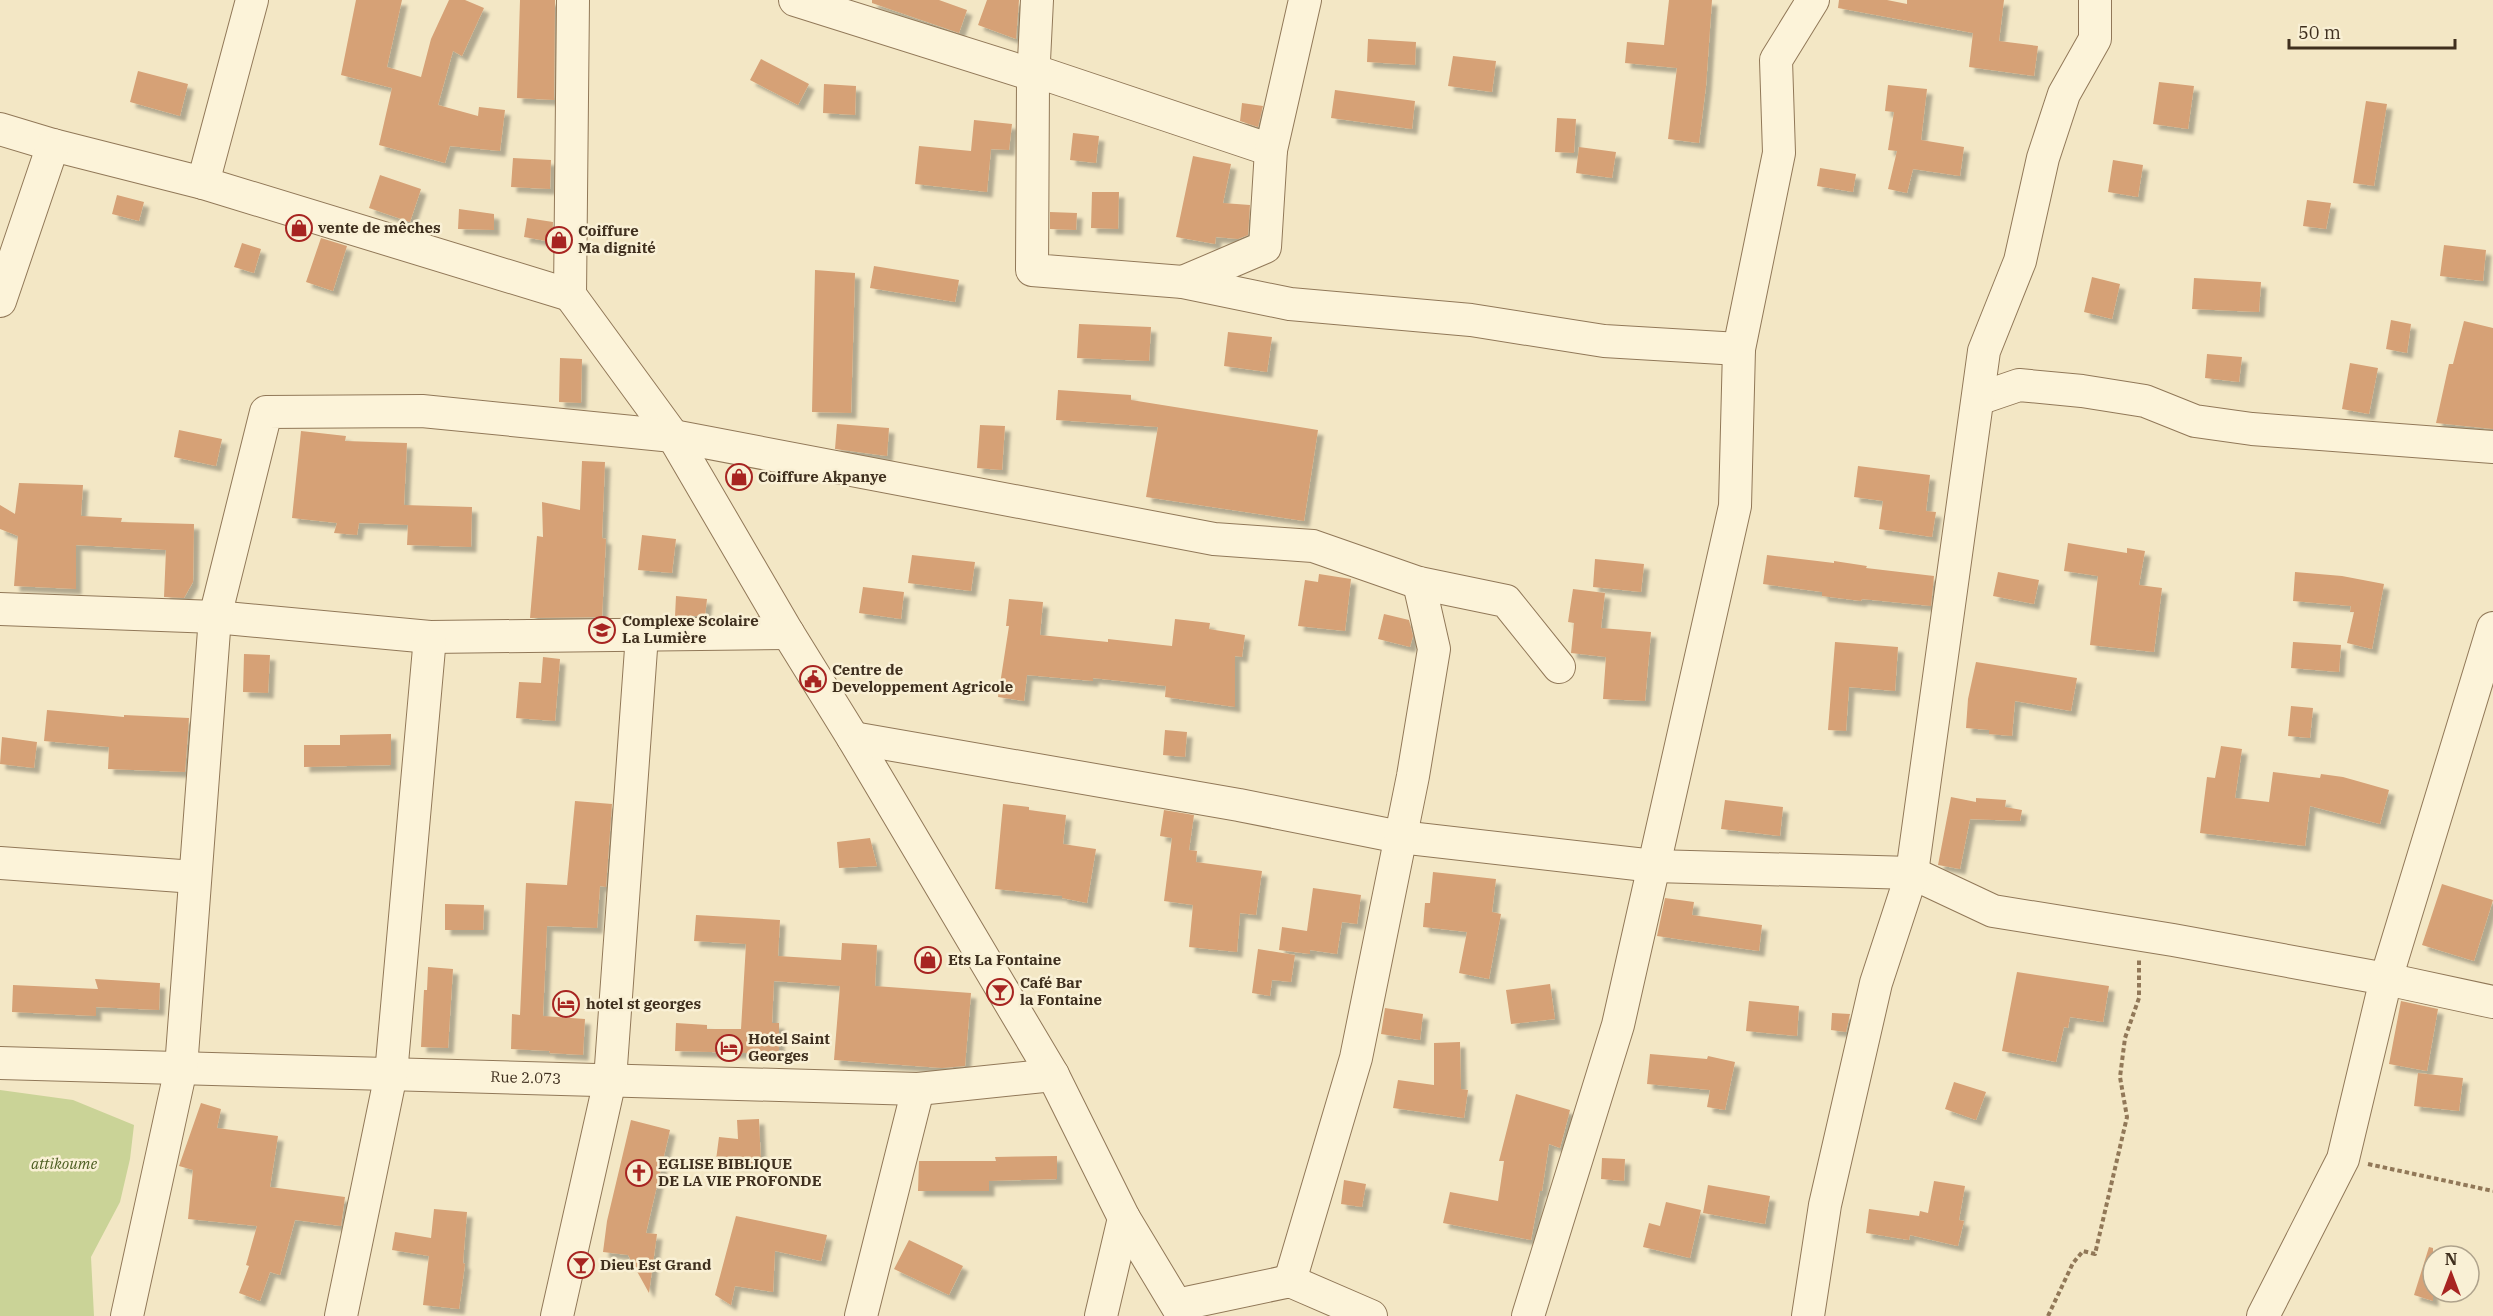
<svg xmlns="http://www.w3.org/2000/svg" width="2493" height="1316" font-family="'IBM Plex Serif',serif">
  <defs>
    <filter id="shadow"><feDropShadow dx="5.5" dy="5.5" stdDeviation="1.5" flood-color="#0004"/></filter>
  </defs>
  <rect width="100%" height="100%" fill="#f3e7c5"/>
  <path fill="#cad397" d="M0,1090l73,10 61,25 -4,34 -10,43 -29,55 3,59h-94z"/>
  <path fill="#d6a176" filter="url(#shadow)" d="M356,0h46l-15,67 34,10 10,-38 18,-39h16l19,8 -22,48 -9,-5 -15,54 40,11 1,-9 26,3 -5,41 -50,-5 -5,17 -66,-18 13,-57 -51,-13z
    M520,0h35l-1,100 -37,-2z
    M872,0h67l28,10 -8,23 -87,-30z
    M987,0h32l-3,39 -38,-14z
    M1669,0h43l-6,86 -7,57 -31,-4 9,-71 -52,-5 2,-21 37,3z
    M1839,0h48l20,4v-4h97l-5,41 39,5 -4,30 -65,-9 4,-34 -135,-25z
    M1368,39l48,3 -1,23 -48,-3z
    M1453,56l43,5 -4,31 -44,-6z
    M761,59l48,25 -11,21 -48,-25z
    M138,71l50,13 -8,32 -50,-14z
    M2159,82l35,4 -6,43 -35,-5z
    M824,84l32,2 -1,29 -32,-2z
    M1888,85l39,4 -6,51 43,7 -4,29 -47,-7 -6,24 -19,-4 9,-38 -9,-1 6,-38 -9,-1z
    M1335,90l80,11 -3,28 -81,-11z
    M2366,101l21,3 -13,82 -21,-3z
    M1242,103l21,3 -5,21 -18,-6z
    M1557,118l19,1 -2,34 -19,-1z
    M974,120l38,4 -3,26 -18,-1 -4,43 -72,-8 4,-38 52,5z
    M1073,133l26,3 -3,27 -26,-3z
    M1579,147l37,5 -4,26 -36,-5z
    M1193,156l38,8 -8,39 27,2 -2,30 -10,4 -22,-2 -1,7 -39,-7z
    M513,158l38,2 -1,29 -39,-2z
    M2113,160l30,5 -5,32 -30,-5z
    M1820,168l36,6 -3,18 -36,-6z
    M380,175l41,14 -11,33 -41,-14z
    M1092,192h27l-1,37 -27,-1z
    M117,195l27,7 -5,19 -27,-7z
    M2307,200l24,3 -5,26 -23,-3z
    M459,209l35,5v16l-36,-1z
    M1050,212l27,1 -1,17 -26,-1z
    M527,218l26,4 -1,20 -28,-5z
    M321,238l26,8 -14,45 -27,-9z
    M242,243l19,6 -7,24 -20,-6z
    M2444,245l42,5 -3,31 -43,-5z
    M874,266l85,14 -4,22 -85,-14z
    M815,270l40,3 -4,140 -39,-1z
    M2092,277l28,7 -8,35 -28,-7z
    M2194,278l67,4 -2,30 -67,-3z
    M2391,320l20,4 -4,29 -21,-4z
    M2464,321l29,7v101l-57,-6 13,-59h4z
    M1079,324l72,3 -2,34 -72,-3z
    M1228,332l44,5 -5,35 -43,-6z
    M2207,354l35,3 -3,25 -34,-4z
    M560,358l22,1 -1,44 -22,-1z
    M2350,363l28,5 -9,46 -27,-5z
    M1058,390l73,5v5l187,30 -14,91 -158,-24 12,-70 -102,-7z
    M837,424l52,4 -2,28 -52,-7z
    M980,425l25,1 -3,44 -25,-2z
    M179,430l43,9 -6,27 -42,-9z
    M301,431l45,5 -1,5 62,2 -3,62 68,2 -1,40 -64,-2 1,-20 -49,-2 -2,12 -23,-2 3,-10 -45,-5z
    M582,461l23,1 -3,76 4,1 -4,78 -72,1 7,-82 6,1 -1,-35 38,8z
    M1858,466l72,9 -4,36 10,1 -4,25 -53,-8 4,-28 -29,-4z
    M19,483l64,2 -2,31 41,2 -1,4 73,2 -1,58 -9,16 -20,-1 2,-47 -16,-1 -74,-4v44l-62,-3 4,-50 -18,-7v-24l15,9z
    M642,535l34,4 -4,34 -34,-3z
    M2068,543l59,10v-5l18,3 -6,34 23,3 -8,64 -64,-7 8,-69 -34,-5z
    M912,555l63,7 -4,29 -63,-8z
    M1767,555l67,8v-2l33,5 -1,2 68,8 -3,30 -69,-7 -1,2 -39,-5v-4l-59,-8z
    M1595,559l49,5 -3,28 -48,-5z
    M1998,572l41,8 -5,24 -41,-8z
    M2295,572l47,4 42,8 -12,65 -25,-6 7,-31h-4l1,-6 -58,-5z
    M1319,574l32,5 -6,52 -47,-5 7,-46 13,2z
    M863,587l41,5 -3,27 -42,-6z
    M1573,589l32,4 -4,35 50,4 -6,69 -42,-2 3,-42 -35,-4 3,-30 -6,-1z
    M676,596l31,3 -2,17h-30z
    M1009,599l34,3 -3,33 68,7v-3l64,7 3,-27 35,4 -1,6 36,6 -3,22 -7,-1v51l-70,-10 1,-11 -73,-8v3l-66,-6 -3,26 -26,-4 11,-71h-3z
    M1384,614l25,6 4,16 -3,11 -32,-8z
    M1835,642l63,5 -3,44 -46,-4 -3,44 -18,-1z
    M2293,642l48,3 -2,27 -48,-4z
    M244,654l26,1 -2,38 -25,-1z
    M543,657l17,2 -5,62 -39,-3 3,-36 22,1z
    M1976,662l101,16 -6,33 -56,-10 -3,35 -23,-2v-4l-23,-2 2,-29z
    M2291,706l22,2 -3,30 -22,-2z
    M47,710l77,7v-2l65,3 -4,54 -77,-3 1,-22 -65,-6z
    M1165,730l22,2 -2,25 -22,-2z
    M391,734v31l-87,2v-22h36v-10z
    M2,737l35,5 -3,26 -34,-4z
    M2221,746l21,3 -7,49 34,4 4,-30 47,6 1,-4 22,3 46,13 -9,34 -70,-18 -5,40 -105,-13 7,-56 8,1z
    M1951,797l25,5v-4l30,2 -1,7 17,3 -2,11 -50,-2 -10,50 -22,-4z
    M1725,800l58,7 -3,29 -59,-7z
    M575,801l37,3 -6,83 -6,-1 -3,42 -50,-2 -4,90 42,3 -2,36 -34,-2 1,-2 -39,-2 1,-35 8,1 6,-132 41,2z
    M1003,804l26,3v3l37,5 -3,29 33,5 -9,54 -25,-5v-2l-67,-7z
    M1164,810l30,5 -5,35 8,1 -1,11 66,9 -6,44 -16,-2 -3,39 -48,-5 4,-42 -29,-4 8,-63 -12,-2z
    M870,838l7,28 -38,2 -2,-26z
    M1433,872l63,7 -4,33 9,2 -12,65 -30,-6 8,-41 -44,-5 2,-24h5z
    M2442,884l51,16 -19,61 -52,-16z
    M1313,888l48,7 -4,29 -15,-2 -5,32 -27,-4v4l-31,-4 3,-23 25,4z
    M1665,898l29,4 -2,13 70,10 -3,26 -102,-15z
    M445,904l39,1 -1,25h-38z
    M696,915l84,5 -2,36 63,4 1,-17 35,2 -2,41 96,7 -6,73 -23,2 -108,-8 6,-74 -66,-5 -2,42h7v31l-104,-3 1,-28 31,2v4h34l5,-85 -52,-3z
    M1258,949l37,6 -4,27 -19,-2 -2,16 -18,-3z
    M428,967l25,2 -5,79 -27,-1 3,-57h3z
    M2017,972l92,14 -6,36 -33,-5 -2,11 -4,-1 -8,35 -54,-11z
    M95,979l65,4 -1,27 -63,-3v9l-84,-4 1,-27 85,4z
    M1550,984l5,35 -44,5 -5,-34z
    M1749,1001l50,5 -2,30 -51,-5z
    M2401,1001l37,8 -11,62 -38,-7z
    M1385,1008l38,6 -3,26 -39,-6z
    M1832,1013l18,1 -4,18 -15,-2z
    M1460,1042l1,47 7,1 -4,28 -71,-10 5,-28 36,5v-42z
    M1650,1054l57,5 1,-3 27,6 -10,48 -18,-3 3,-17 -63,-6z
    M2418,1073l45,5 -4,33 -45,-5z
    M1954,1082l32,10 -10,28 -31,-11z
    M1516,1094l54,16 -10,38 -11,-4 -7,47h-2l-9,49 -88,-17 7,-31 48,9 6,-40h-5z
    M201,1103l20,6 -4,19 61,8 -8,51 75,10 -4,29 -46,-6 -15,55 -10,-3 -10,29 -21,-8 10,-27 -3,-1 11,-39 -69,-7 5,-49 -14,-4z
    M759,1119l2,45 -21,1 -24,-5 3,-23 19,2 -1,-19z
    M631,1120l39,10 -24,103 11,1 -8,59 -21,-38 -25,-3 4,-31z
    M1057,1156v23l-68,2v10h-71l1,-30h77l-1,-4z
    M1602,1158l23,1 -1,22 -23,-2z
    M1344,1180l22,4 -4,23 -21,-3z
    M1934,1181l31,5 -6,34 5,1 -6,25 -48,-11 -1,5 -43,-7 3,-24 50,7 1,-5 8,2z
    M1708,1185l62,11 -5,28 -62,-11z
    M1666,1202l35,8 -11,48 -47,-11 6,-24 11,3z
    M434,1209l33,3 -4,51 2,1 -6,45 -36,-4 6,-49 -37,-6 3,-18 36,6z
    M736,1216l91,19 -6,26 -46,-10 -2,41 -38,-6 -4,19 -16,-10z
    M909,1240l54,26 -14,29 -55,-26z
    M2429,1247l4,1v53l-19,-6z"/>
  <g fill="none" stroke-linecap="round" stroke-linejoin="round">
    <defs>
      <g id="minor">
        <path d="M573,0l-3,295 103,141 115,197 65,105 200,337 71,143 59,98"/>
        <path d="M795,0l229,72 11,-1 236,79"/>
        <path d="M1037,0l-4,81 -1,189 151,12 107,22 181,16 133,21 135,8"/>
        <path d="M0,129l53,16 150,38 367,112"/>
        <path d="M203,183l49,-183"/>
        <path d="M1183,282l82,-35 6,-97 34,-150"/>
        <path d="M0,301l53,-156"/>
        <path d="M1978,399l41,-14 63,6 63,10 50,20 57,8 241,18"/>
        <path d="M0,609l215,8 215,20 358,-4"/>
        <path d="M853,738l386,67 161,32 254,29 258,7 81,38 180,29 213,39 107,23"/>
        <path d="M0,863l195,14"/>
        <path id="s1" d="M0,1063l918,26 135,-14"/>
        <path d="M1290,1281l66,-223 57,-282 21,-127 -15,-66"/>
        <path d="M1177,1305l113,-24 81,35"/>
        <path d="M127,1316l54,-248 34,-451 51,-205 156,-1 251,25 541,103 99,7 106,37 87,18 53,66"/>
        <path d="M341,1316l50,-242 39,-437"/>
        <path d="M557,1316l53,-236 32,-445"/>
        <path d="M861,1316l57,-227"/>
        <path d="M1101,1316l23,-98"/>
        <path d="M1528,1316l90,-291 117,-519 4,-157 40,-196 -3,-93 37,-60"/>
        <path d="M1808,1316l17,-111 51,-222 36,-110 72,-522 36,-90 23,-103 21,-64 31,-55v-39"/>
        <path d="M2263,1316l80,-157 43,-180 107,-351"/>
      </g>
    </defs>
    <use href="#minor" stroke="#917858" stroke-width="34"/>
    <path stroke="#917858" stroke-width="4" stroke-dasharray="4.5 3" stroke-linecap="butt" d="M2368,1164l125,27
      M2048,1316l25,-53 10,-12 12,3 32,-137 -7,-40 5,-39 14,-40v-39"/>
    <use href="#minor" stroke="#fcf3d9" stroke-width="32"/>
  </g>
  <defs>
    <symbol id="shop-ring" viewBox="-11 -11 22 22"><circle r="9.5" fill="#f9f0d5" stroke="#a72421" stroke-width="1.5"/><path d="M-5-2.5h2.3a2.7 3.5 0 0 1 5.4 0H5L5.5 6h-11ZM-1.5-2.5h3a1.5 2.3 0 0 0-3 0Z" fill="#a72421"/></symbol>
    <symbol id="school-ring" viewBox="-11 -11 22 22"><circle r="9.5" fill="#f9f0d5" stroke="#a72421" stroke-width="1.5"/><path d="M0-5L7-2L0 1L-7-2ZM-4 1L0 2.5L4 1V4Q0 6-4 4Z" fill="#a72421"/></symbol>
    <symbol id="civic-ring" viewBox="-11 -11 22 22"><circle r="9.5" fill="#f9f0d5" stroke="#a72421" stroke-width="1.5"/><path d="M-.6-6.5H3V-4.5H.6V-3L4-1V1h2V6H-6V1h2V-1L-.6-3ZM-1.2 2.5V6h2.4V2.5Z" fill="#a72421"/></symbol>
    <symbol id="bar-ring" viewBox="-11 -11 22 22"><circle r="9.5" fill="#f9f0d5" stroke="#a72421" stroke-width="1.5"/><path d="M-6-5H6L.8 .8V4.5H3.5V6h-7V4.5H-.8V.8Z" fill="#a72421"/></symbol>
    <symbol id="hotel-ring" viewBox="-11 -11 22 22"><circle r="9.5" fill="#f9f0d5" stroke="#a72421" stroke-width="1.5"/><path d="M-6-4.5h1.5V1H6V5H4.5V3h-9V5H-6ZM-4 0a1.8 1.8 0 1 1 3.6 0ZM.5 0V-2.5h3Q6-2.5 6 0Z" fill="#a72421"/></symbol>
    <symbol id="church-ring" viewBox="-11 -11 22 22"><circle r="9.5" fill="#f9f0d5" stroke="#a72421" stroke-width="1.5"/><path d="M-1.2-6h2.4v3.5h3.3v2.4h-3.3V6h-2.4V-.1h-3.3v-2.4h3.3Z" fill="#a72421"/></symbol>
  </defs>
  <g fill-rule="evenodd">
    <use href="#shop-ring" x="284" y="213" width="30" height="30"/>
    <use href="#shop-ring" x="544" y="225" width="30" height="30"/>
    <use href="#shop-ring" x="724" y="462" width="30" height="30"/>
    <use href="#school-ring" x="587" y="615" width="30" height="30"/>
    <use href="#civic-ring" x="798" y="664" width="30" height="30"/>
    <use href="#shop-ring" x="913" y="945" width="30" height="30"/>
    <use href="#bar-ring" x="985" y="977" width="30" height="30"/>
    <use href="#hotel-ring" x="551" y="989" width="30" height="30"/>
    <use href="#hotel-ring" x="714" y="1033" width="30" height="30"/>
    <use href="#church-ring" x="624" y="1158" width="30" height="30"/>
    <use href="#bar-ring" x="566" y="1250" width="30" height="30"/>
  </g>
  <g text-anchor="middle" stroke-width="5" stroke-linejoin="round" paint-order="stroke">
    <g font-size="15" font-weight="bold" fill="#3f2f1e" stroke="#f9f0d5" text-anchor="start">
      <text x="318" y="233">vente de mêches</text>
      <text x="578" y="236">Coiffure<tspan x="578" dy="17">Ma dignité</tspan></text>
      <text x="758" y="482">Coiffure Akpanye</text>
      <text x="622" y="626">Complexe Scolaire<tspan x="622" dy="17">La Lumière</tspan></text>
      <text x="832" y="675">Centre de<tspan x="832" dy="17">Developpement Agricole</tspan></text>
      <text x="948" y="965">Ets La Fontaine</text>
      <text x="1020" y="988">Café Bar<tspan x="1020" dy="17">la Fontaine</tspan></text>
      <text x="586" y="1009">hotel st georges</text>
      <text x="748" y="1044">Hotel Saint<tspan x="748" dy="17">Georges</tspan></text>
      <text x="658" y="1169">EGLISE BIBLIQUE<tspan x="658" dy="17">DE LA VIE PROFONDE</tspan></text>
      <text x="600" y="1270">Dieu Est Grand</text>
    </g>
    <g font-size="15" fill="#3f2f1e" stroke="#f9f0d5">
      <text dy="5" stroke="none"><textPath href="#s1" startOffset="526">Rue 2.073</textPath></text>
    </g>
    <g font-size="15" font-style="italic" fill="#4d5e22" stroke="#f9f0d5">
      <text x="64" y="1169">attikoume</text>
    </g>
  </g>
  <g transform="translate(2451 1274)"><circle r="28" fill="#f9f0d5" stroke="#afa38c" stroke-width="1.5"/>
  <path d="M0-4.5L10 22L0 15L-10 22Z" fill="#a72421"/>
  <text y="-9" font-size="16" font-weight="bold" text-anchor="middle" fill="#3f2f1e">N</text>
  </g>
  <path d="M2289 39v9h166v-9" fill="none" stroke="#3f2f1e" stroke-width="3"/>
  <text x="2298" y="39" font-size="18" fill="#3f2f1e" stroke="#f9f0d5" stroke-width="4.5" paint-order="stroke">50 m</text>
</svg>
